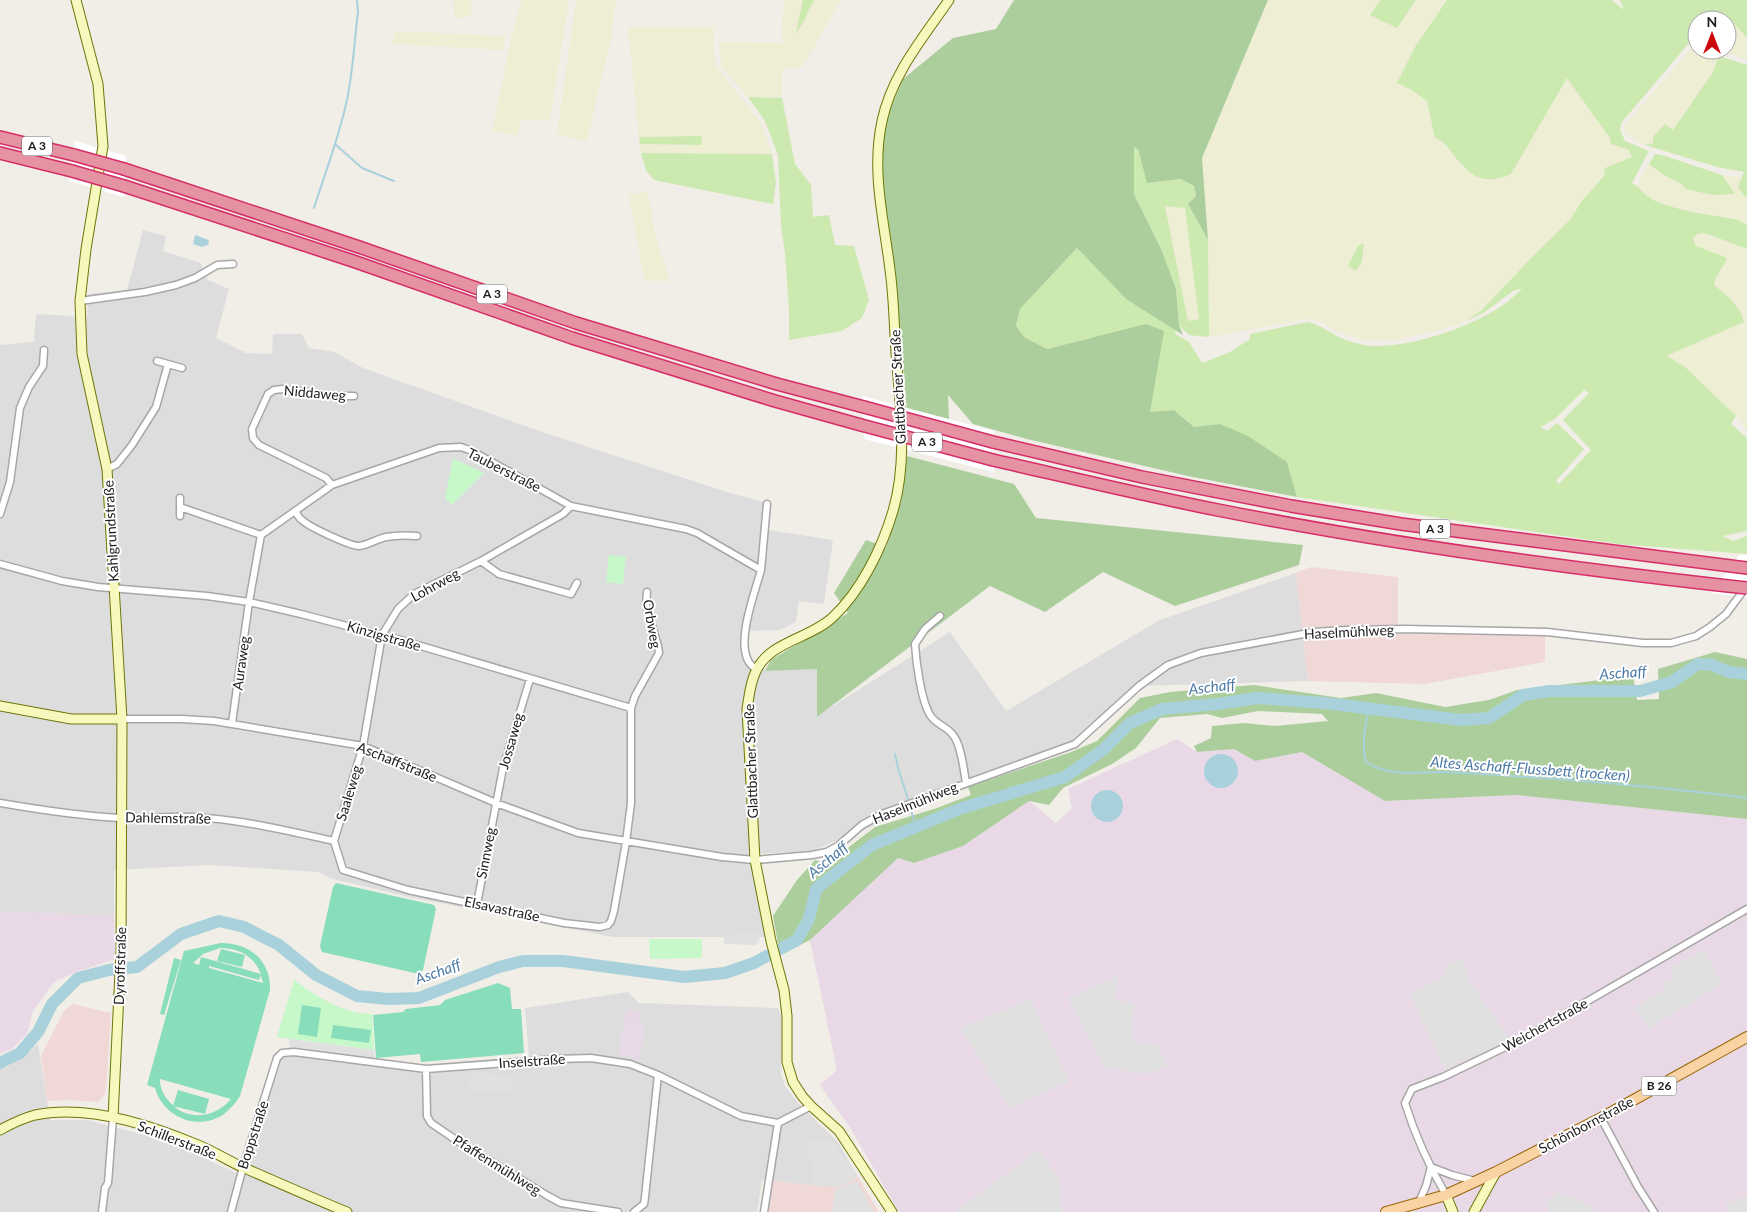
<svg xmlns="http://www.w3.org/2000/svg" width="1747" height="1212" font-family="Lato,sans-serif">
  <rect width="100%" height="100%" fill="#f1ede7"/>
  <path fill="#dedddd" d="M143,230l23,6 -3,15 38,12 7,17 21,9 -13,49 30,15 26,1 1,-20h29l7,14 25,4 29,16 179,64 191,62 31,8 -2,27 71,11 -9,64 -25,-3 -3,21 -16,8 -38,1 -1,20 8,19 68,-1v47l133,-84 56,79 154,-91 136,-47 12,108 -169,5 -64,58 -263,107 -63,3 17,83h-153l-204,-40 -76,-18 -14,-7 -110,-7 -95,5v45l-114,-3v-567l34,-3 2,-28 51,3 1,-23 39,-4z
    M628,992l11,11 139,5 5,14 -2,52 4,12 13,17 40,39 20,35 -18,10h-11l-67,-7 -5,32h-523l13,-49 32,-101 4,-6 9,-2 128,17 109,-13 -4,-50z
    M38,1044l12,76h37l57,15 50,18 44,21 -11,38h-227v-144l7,-1 16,-10z"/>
  <path fill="#f0d8d7" d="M1311,567l87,10v49l147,1v35l-120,22 -117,-3 -12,-108z
    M73,1004l38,9 -5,77 -2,6 -6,6 -30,-2 -21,1 -6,-45 23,-45z
    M858,1177l21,35h-112l6,-31 56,6h11z"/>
  <path fill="#e9d9e7" d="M1177,739l20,13 37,-3 21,12 47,-9 83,49 131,-6 231,24v393h-848l-48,-83 -31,-44 17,-15 -27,-130 78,-79 10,-3 16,5 49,-17 66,-45 27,22 16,-15 -4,-19z
    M0,912l114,3 1,44 -42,14 -20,10 -20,28 -6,23 -15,15 -12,5z
    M626,1009l15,2 -2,13 5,1 -4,34 -21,-4z"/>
  <path fill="#edeed4" d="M453,0h18v16l-16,2z
    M522,0h47l-19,121 -28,-2 -5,16 -25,-4 20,-97z
    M576,0h40l-5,38 -24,103 -30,-7z
    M785,0h18l-6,32 6,-9 11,-23h27l-38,66 -21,4v28l-34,-1 -26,-29 -3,-26 65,1 -3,-17z
    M1268,0h113l-10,15 26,13 19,-28h31l-32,47 -18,36 13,6 17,12 15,39 19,26 50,8 56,-97 43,61 19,12 3,7 -27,11 -1,8 -22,25 -12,19 -37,36 -51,54 -16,11 -22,8 -53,12 -26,-1 -14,-4 -11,-3 -27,-15 -104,19 -1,-97 -6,-82z
    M1730,19l17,19v22l-30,-10h10v-28z
    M628,27h86v30l3,11 27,33 17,23 11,30 -131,-1 -1,-9 61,1v-9l-62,1z
    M394,31l112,5 -4,14 -109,-6z
    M1694,45l3,1v4h9l13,6 -6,16 -40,58 -20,13 -8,2 -6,-2 -14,-11 -1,-6z
    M1649,164l16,12 17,8 53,10 -13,-19 20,3 -4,9 6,9 3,1v28l-9,-5 -69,-14 -19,-7 -13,-14z
    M648,192l7,43 15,46h-26l-15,-87z
    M1165,205l20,3 14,111 -11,2z
    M1705,233l42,16v181l-11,-14 -70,-60 78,-35 -7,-17 -23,-19v-4l10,-13 -28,-22 -3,-7 4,-5z"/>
  <path fill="#cce9af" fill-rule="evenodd" d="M803,0h11l-11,23 -7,10z
    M1381,0h35l-19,28 -27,-13z
    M1447,0h165l12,10 -4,-10h127v38l-17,-19 -3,3v-2h-30v22l-8,1 -68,80 -1,7 5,11 24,10 -17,32c8,4 13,13 21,17 26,12 57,14 85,20l9,5v24l-42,-16 -8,1 -4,5 3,7 31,12c-3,9 -13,20 -13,27 13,11 26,19 30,37l-78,34 18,10 52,50 -5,8 16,14v93l-24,5 10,5 14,-5v18l-128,-10 -322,-47 -10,-35 -67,-38 -26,3 -20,-17 -24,2 -60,-74 -43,11 -23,-12 -8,-10 4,-18 57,-61 49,51 50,31 -1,4 14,8 13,21 28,-11 20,-13v-5l58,-12c11,2 18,8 27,13 9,5 19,8 29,10 42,7 132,-24 158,-57l-9,3 -28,21 -19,9 16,-11 51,-54 37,-36 12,-19 22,-25 1,-8 27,-11 -3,-7 -18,-6 -1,-6 -43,-60 -56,96c-28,13 -42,1 -59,-21 -5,-7 -8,-12 -17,-15l-8,-37 -17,-12 -13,-6 18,-36zM1584,390l5,3 -26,27 28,30 -32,34 -3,-3 28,-32 -27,-26 -10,8 -6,-4 15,-9z
    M1719,56l28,9v132l-3,-1 -6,-9 6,-15 -27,-5 -72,-22 8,-2v-6l12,-13 8,6 40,-58z
    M748,97l34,1 13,66 16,21 2,32 16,-2 6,30 19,1 15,54 -7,18 -20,13 -53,9v-32l-4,-54 -4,-29 -3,-70 -13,-34z
    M702,136l-1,9 -61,-1 -1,-7z
    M1134,147l4,2 10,34 33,-4 13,7 2,10 -8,8 20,36 1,97 -20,-2 -10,-10 -3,-36 -14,-38 -28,-57zM1165,206l20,2 14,111 -11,2z
    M641,153l131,1 4,29 -3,21 -119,-24 -8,-10z
    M1655,154l10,2 57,19 13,19 -22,1 -28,-6 -3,-5 -17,-8 -16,-12z
    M1364,243l-2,18 -6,10 -8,-5 10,-20z"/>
  <path fill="#acce9d" d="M1014,0h254l-66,158 6,82 -20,-36 8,-8 -2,-10 -13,-7 -34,4 -9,-34 -4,-2v47l28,57 14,38 3,36 4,10 -57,-36 -49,-51 -57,61 -4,17 8,11 23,12 99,-25 18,7 -14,81 24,-2 20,17 26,-3 28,12 39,26 10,35 -109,-21 -161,-37 -54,-15 -25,-29 1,24 -42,-10 -10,-112 -18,-145 9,-37 15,-36 50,-41 43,-9z
    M907,456l107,28 22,34 267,27 -4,20 -124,41 -72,-34 -58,40 -55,-26 -173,131v-48l-52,2 6,-11 77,-47 -14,-20 32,-53 20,7 15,-45z
    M1715,652l32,7v160l-231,-24 -131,6 -83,-49 -47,9 -21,-12 -37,3 -3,-6 17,-8 1,-12 32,-3 31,3 53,-5 -6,-7 -64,-3 -36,7 -15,-4 -47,4 -24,30 -24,16 -49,24 -14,17 -20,-4 -66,45 -49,17 -16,-5 -88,82 -30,15 -7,-39 24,-36 18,-20 12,4 48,-37 59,-18 37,-14 -3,-8 103,-35 26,-11 43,-43 30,-6 84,-7 87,13 35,-5 69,14 44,-7 28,-10 116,-14 4,24 22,-1 -1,-30z"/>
  <path fill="#c7f8ca" d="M453,458l31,15 -32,32 -7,-7z
    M609,555l17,2 -3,27 -17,-2z
    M649,939h53v19l-52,1z
    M294,980c24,17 47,33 78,34l2,36 -97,-13z"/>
  <path fill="#8db" fill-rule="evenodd" d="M336,883l98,22 2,4 -13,61 -4,4 -97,-22 -2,-6 13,-59z
    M221,943c29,0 50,18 49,47l-30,106c-4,7 -10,13 -16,18 -26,18 -61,3 -69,-26l-8,-3 37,-134zM220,948c19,0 34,8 41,26l-60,-17 -2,8 -6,-2 10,-9zM209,966l50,14 2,-5 2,8 -54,-15zM160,1079l71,20c-17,20 -46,23 -63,1 -6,-7 -8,-14 -8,-21z
    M221,949l24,6 -3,12 -25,-6z
    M174,958l7,2 -17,55 -4,-1z
    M498,983l12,5 2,21h9l3,44 -103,9 -1,-8 -44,4 -3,-43 30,-3 3,-3 34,-4 5,-5z
    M302,1005l19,3 -4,29 -19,-3z
    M333,1025l38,5 -2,13 -38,-5z
    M178,1090l31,9 -4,15 -32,-8z"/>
  <path fill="#e0e0e0" d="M762,933l-6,12 -32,-1v-9z
    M1704,950l18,34 -74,45 -13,-22 30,-17 -3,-6 13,-7 -5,-9z
    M1462,958l7,23 34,48 8,10 -66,30 -36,-76 32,-14 8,-16z
    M1118,976l-2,24 19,3 -3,38 25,4 11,22 -21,7 -43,-6 -36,-70z
    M1031,999l38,83 -59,26 -50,-80z
    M290,1039l84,11 1,9 -86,-11z
    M472,1072l40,4 -2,18 -40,-5z
    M810,1139l22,1 24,37 -19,9 -26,-2 1,-25 -4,-1z
    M1039,1150l21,30 2,32h-108z
    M857,1181l17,31h-42l3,-24h5z
    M1559,1192l33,14 3,6h-45l-5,-11z
    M1747,1195v17h-18l-4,-7z"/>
  <path fill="#a9d1dc" d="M195,235l14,5 -1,5 -6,2 -9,-3z
    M1204 771a17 17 0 1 1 34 0a17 17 0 1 1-34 0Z
    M1091 806a16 16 0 1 1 32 0a16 16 0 1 1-32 0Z"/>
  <path fill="#fff" d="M75,141l51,15 -2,41 -55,-16z
    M862,396l132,35v41l-130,-33z
    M1739,555h8v42l-36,-4z"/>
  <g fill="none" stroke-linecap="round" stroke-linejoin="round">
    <path stroke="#a9d1dc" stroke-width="2" d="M336,145l26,23 32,13
      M314,208c11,-35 24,-68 32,-104 7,-29 8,-61 12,-92l-1,-12
      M1369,710c-4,17 -8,35 -3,52 26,16 49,10 77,10 23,1 46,2 69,4 79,5 157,12 235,22
      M895,754l3,14 11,34
      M910,807l6,20"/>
    <path stroke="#a9d1dc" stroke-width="12" d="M0,1063l20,-10 18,-21 14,-28 26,-26 31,-8 28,-3 44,-33 38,-13 25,6 35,18 37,30 41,21 31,3 31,-1 80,-31 24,-6h40l121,16 41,-4 29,-10 43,-23 12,-21 7,-30 56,-44 90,-37 103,-31 39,-28 26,-26 32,-14 56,-5 39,-6 68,5 136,17 28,-2 34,-23 26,-4h91l32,-9 26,-18 14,1 17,7 18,2"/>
    <defs>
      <path id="street" d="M80,301l65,-9 31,-7 19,-7 22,-13 16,-1
        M157,361l25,7
        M107,469l10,-5 15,-19 24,-38 12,-43
        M332,485l-6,-7 -67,-33 -6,-7 -1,-9 16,-35 6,-4 9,-1 52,7h19
        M180,507v-9
        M295,511c2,3 4,7 7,9 7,7 48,26 57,26 9,-1 18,-7 27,-9 10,-2 20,-2 31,-1
        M0,514l10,-32 10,-74 9,-21 14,-21 1,-16
        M180,516v-9l81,28
        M481,561l18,13 72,20 6,-11
        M0,564l62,17 36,6 109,9 42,6 52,12 103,27 227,67
        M940,616l-15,13 -10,15c1,18 6,56 15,71 6,10 17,11 23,20 8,9 11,36 13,48
        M756,670c-3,-4 -8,-7 -9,-12 -9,-22 8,-66 14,-88
        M122,719h60l32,2 149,25 133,57 82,30 144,24 33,3 57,-5 15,-3 11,-6 24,-21 20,-11 193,-70 64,-58 29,-21 33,-12 113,-21 31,-2 61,-1 141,3 96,11h28l25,-7 14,-9 16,-13 20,-27
        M232,723l17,-121 12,-67 71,-50 107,-37 22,-1 11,4 99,55 115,23 11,4 64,37 6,-66
        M0,803c41,7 79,13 120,15 24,1 48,-2 72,-1 48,2 96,14 142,24
        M334,841l9,29 65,20 156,33 36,4 8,-2 3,-4 3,-10 12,-69 5,-39v-95l4,-12 24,-43 -1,-7 -12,-41 1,-13
        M334,841l29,-95 19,-111 16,-26 16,-15 67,-33 82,-47 8,-8
        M477,904l26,-136 27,-89
        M426,1069l1,47 4,7 28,19 89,54 13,7 57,9
        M1601,1118l37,69 16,25
        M1431,1167l21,8 23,6
        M1446,1195c-17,-29 -31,-60 -41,-92l7,-14 31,-12 79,-38 225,-130
        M1419,1202l7,-16 5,-19
        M102,1212l3,-24 3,-5 5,-65
        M231,1212l12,-45 34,-109 5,-5 12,-1 132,17 132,-10 33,-1 39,6 28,11 83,41 37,7
        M634,1212l10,-8 1,-7 13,-122
        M764,1212l14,-89 33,-17"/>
      <path id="secondary" d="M76,0l22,84 5,62 -17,103 -6,52 2,53 25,115 15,250 -1,232 -8,167
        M0,706l71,13h51
        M0,1130c11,-6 23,-12 35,-15 51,-11 116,10 163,30 15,6 29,15 44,22 35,15 70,31 105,45
        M1446,1195l7,17
        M892,1212l-53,-81 -28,-25 -9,-10 -9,-14 -6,-20v-46l-3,-26 -13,-49 -16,-81 -8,-151c2,-12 3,-26 9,-38 14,-30 54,-32 77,-54 28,-26 49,-69 60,-106 15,-51 7,-105 3,-158 -2,-27 -2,-55 -6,-83 -6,-50 -19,-98 -8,-149 10,-47 41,-83 67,-121
        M1474,1212l22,-40"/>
      <path id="primary" d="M1386,1212l60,-17 50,-23 105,-54 146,-81"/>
      <path id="highway" d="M0,137l74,18
        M0,153l72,18
        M124,169l235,78 217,76 201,61 87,23
        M124,186l229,75 219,77 203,63 86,24
        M993,442l149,35 149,29 110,18 346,44
        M993,460c75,17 149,35 225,50 166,33 333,56 501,75"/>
    </defs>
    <use href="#street" stroke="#a7a7a7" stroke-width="9"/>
    <use href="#secondary" stroke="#6c7608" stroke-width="11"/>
    <use href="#primary" stroke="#986605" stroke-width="12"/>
    <use href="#highway" stroke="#d62d69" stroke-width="14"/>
    <use href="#street" stroke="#fff" stroke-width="6"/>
    <use href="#secondary" stroke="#f6f8be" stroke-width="9"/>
    <use href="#primary" stroke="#f9d3a4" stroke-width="10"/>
    <use href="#highway" stroke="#e592a2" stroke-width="11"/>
    <defs>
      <path id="highway-bridge" d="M74,155l50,14
        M72,171l52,15
        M864,407l129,35
        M861,425l132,35
        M1719,585l28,3"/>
    </defs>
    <use href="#highway-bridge" stroke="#d62d69" stroke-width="14" stroke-linecap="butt"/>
    <use href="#highway-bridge" stroke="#e592a2" stroke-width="11"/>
  </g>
  <g text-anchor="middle" stroke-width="4" stroke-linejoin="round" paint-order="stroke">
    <g fill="#fff" stroke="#636363" stroke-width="1">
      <rect x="22" y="136.5" width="30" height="19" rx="4"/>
      <rect x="477" y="284.5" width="30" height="19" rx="4"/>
      <rect x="912" y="432.5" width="30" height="19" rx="4"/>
      <rect x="1420" y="519.5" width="30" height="19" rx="4"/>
      <rect x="1641.5" y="1076.5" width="35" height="19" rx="4"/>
    </g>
    <g font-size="12" font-weight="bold" fill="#202020">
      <text x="37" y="150">A 3</text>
      <text x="492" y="298">A 3</text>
      <text x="927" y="446">A 3</text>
      <text x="1435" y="533">A 3</text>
      <text x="1659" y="1090">B 26</text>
    </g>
    <g font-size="14" fill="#202020" stroke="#fff">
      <text transform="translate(898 387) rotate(-93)" y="5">Glattbacher Straße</text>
      <text transform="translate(315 393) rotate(5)" y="5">Niddaweg</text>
      <text transform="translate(504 470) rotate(27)" y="5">Tauberstraße</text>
      <text transform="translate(111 531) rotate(-93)" y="5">Kahlgrundstraße</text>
      <text transform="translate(435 585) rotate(-29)" y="5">Lohrweg</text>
      <text transform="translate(652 624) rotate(80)" y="5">Orbweg</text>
      <text transform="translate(1349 632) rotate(-3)" y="5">Haselmühlweg</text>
      <text transform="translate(384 636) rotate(16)" y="5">Kinzigstraße</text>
      <text transform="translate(241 663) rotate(-82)" y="5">Auraweg</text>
      <text transform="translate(511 741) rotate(-74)" y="5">Jossaweg</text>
      <text transform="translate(751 761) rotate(-92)" y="5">Glattbacher Straße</text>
      <text transform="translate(397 762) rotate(22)" y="5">Aschaffstraße</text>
      <text transform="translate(349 793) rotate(-73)" y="5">Saaleweg</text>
      <text transform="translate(915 803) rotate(-22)" y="5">Haselmühlweg</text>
      <text transform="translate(168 818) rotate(1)" y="5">Dahlemstraße</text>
      <text transform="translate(486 853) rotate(-79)" y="5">Sinnweg</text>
      <text transform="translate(502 909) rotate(12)" y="5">Elsavastraße</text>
      <text transform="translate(120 966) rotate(-88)" y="5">Dyroffstraße</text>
      <text transform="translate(1545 1025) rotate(-29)" y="5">Weichertstraße</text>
      <text transform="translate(532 1061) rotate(-4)" y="5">Inselstraße</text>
      <text transform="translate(1586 1125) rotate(-28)" y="5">Schönbornstraße</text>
      <text transform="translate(253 1135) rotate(-72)" y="5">Boppstraße</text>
      <text transform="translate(177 1140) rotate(21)" y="5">Schillerstraße</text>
      <text transform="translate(497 1165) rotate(32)" y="5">Pfaffenmühlweg</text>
    </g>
    <g font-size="15" font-style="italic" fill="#4c7aa6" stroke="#fff">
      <text transform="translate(1623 673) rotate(-4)" y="5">Aschaff</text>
      <text transform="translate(1212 687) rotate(-7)" y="5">Aschaff</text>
      <text transform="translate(1530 769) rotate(4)" y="5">Altes Aschaff-Flussbett (trocken)</text>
      <text transform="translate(828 860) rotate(-40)" y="5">Aschaff</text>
      <text transform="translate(438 972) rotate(-20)" y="5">Aschaff</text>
    </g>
  </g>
  <g transform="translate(1712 35)"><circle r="24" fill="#ffffff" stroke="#a6a6a6"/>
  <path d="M0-4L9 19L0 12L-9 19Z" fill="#cb0608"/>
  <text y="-8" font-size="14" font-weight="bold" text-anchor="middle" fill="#202020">N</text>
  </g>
</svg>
